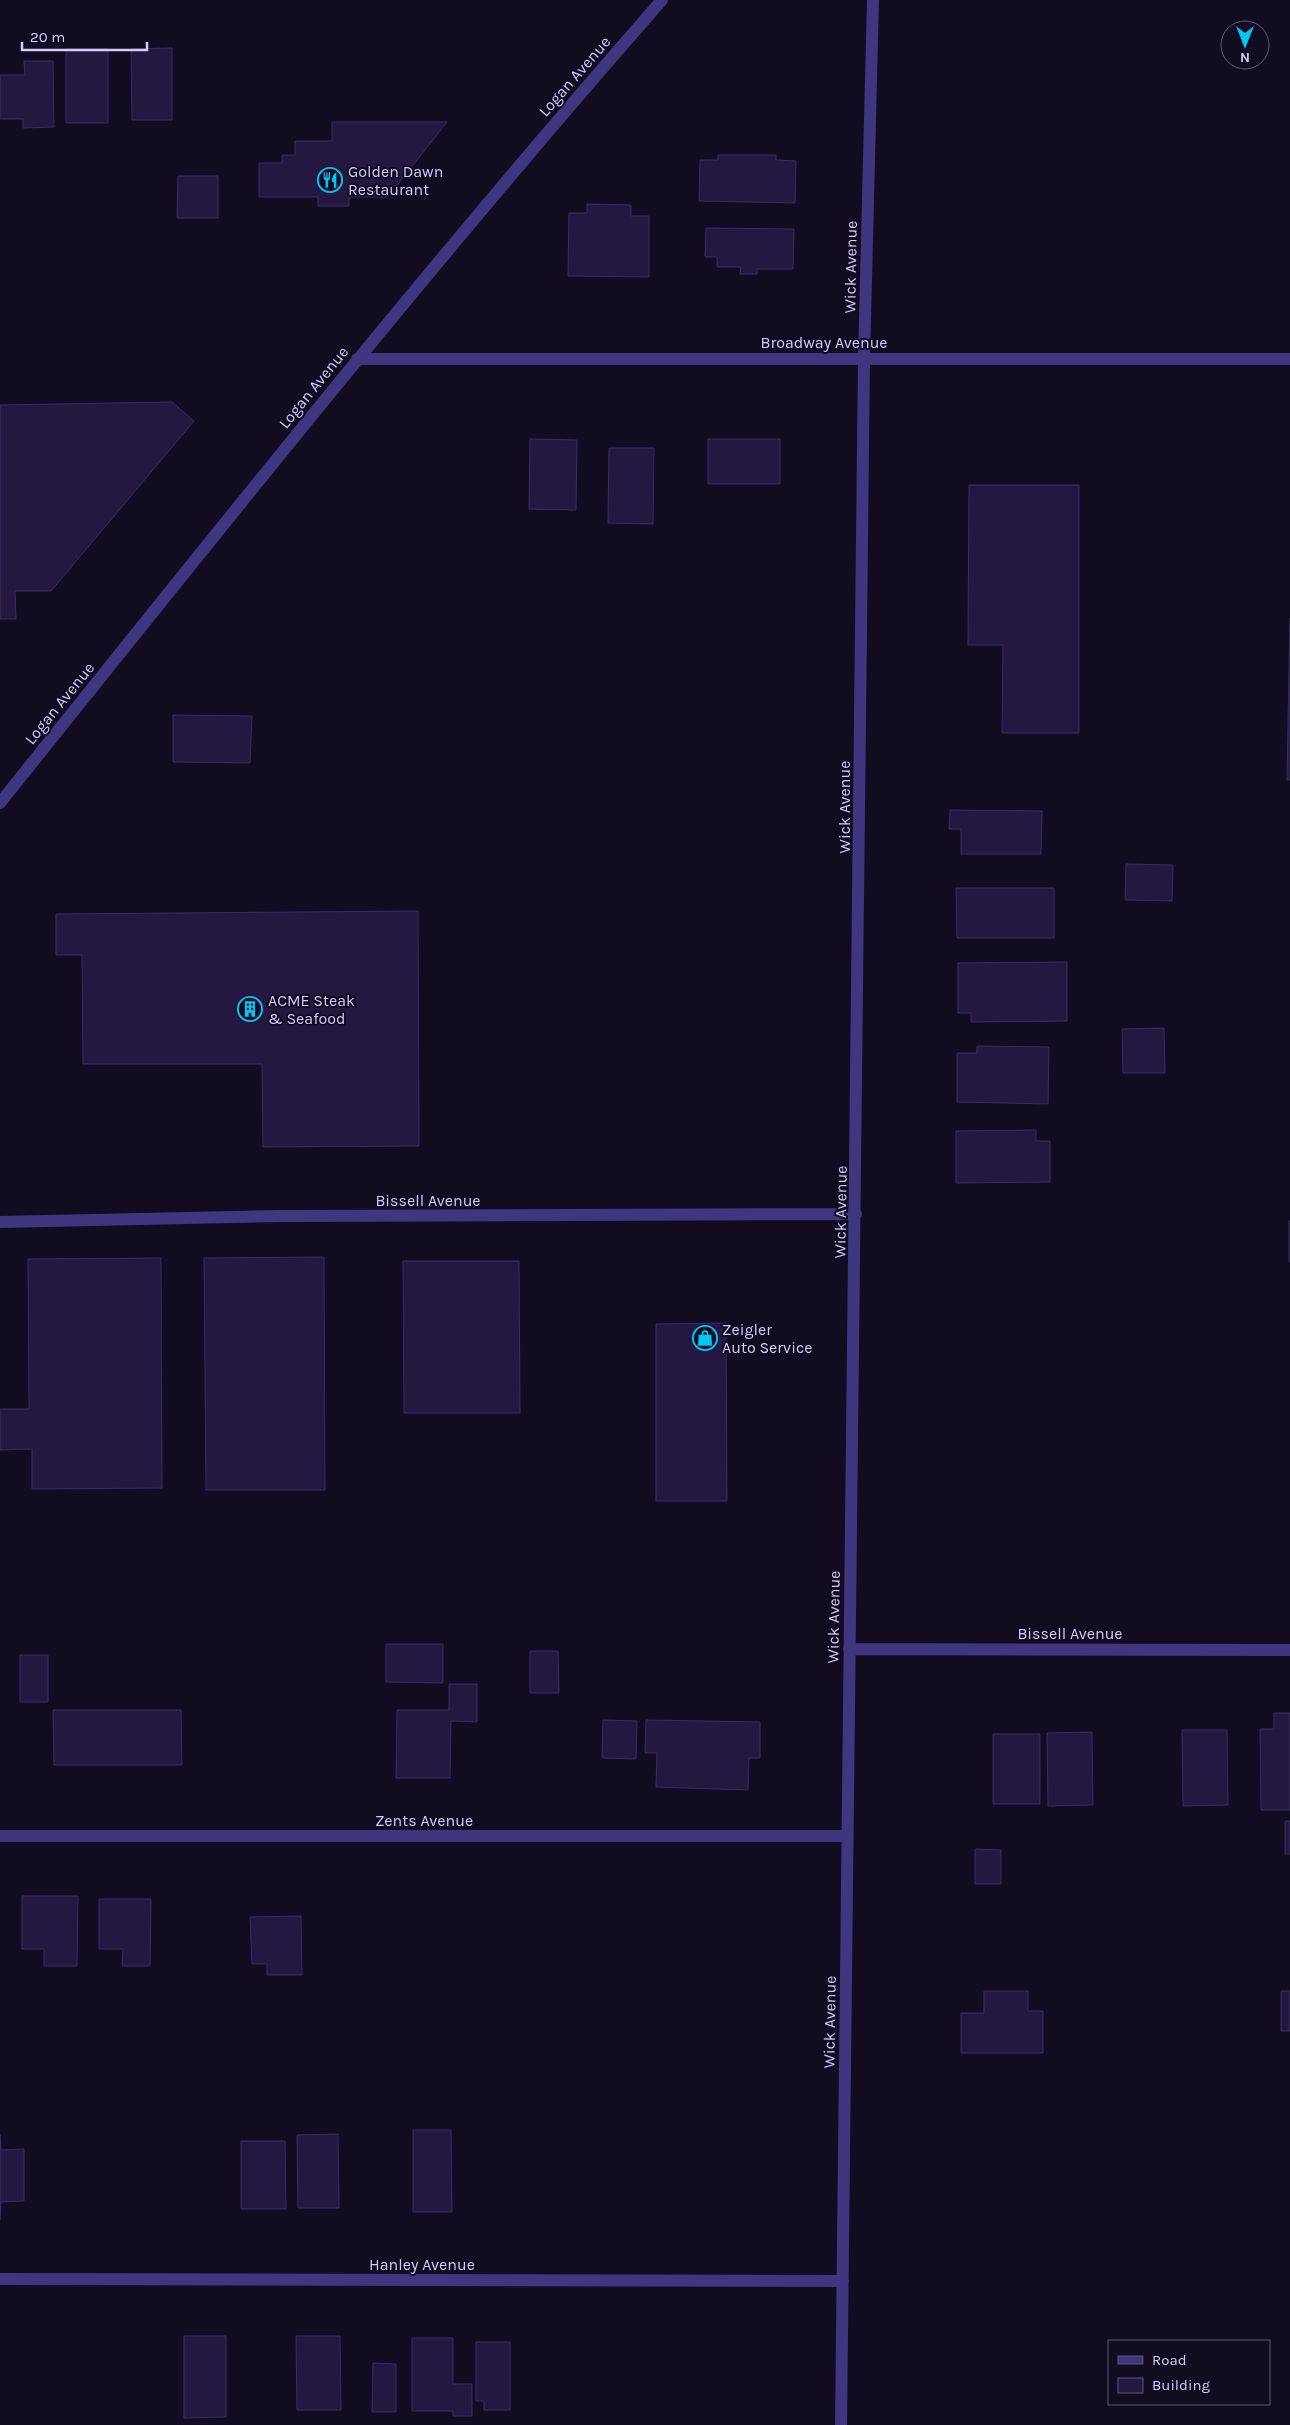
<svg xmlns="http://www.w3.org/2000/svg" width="1290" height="2425" font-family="Karla,sans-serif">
  <rect width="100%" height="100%" fill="#110c1f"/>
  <path fill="#241841" stroke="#3d2a6d" d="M172,48v72h-40l-1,-71z
    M66,49h42v74h-42z
    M24,61h29l1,66 -31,1v-9h-23v-44h25z
    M332,122h115l-59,75h-39v9h-31v-9h-59v-34h23v-8h13v-14h37z
    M718,155h58v5l20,1 -1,42 -96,-2 1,-41h18z
    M178,176h40v42h-41z
    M587,204l44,1v11h18v61l-81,-1 1,-63h18z
    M706,228l88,1 -1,40h-36v5h-17l1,-7h-24v-10h-12z
    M172,402l22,19 -143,170h-36l1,28h-16v-214z
    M530,439l47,1 -1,70 -47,-1z
    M708,439h72v45h-72z
    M609,448h45l-1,76 -45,-1z
    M969,485h110v248h-77l1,-88h-35z
    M1290,618v162h-3z
    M173,715l79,1 -2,47 -77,-1z
    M950,810l92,1 -1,43h-80v-25h-12z
    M1126,864l47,1 -1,36 -47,-1z
    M956,888h98v50h-97z
    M418,911l1,235 -156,1 -1,-83h-179l-1,-109h-26v-41z
    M1067,962v59l-96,1v-9h-13v-50z
    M1164,1028l1,45h-42l-1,-44z
    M977,1046l72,1 -1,57 -91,-2v-49h20z
    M1036,1130v11h14v41l-94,1v-52z
    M1289,1221h1v41h-1z
    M324,1257l1,233h-119l-2,-232z
    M161,1258l1,230 -130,1v-40l-32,1v-41h29l-1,-150z
    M403,1261h116l1,152h-116z
    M726,1323l1,178h-71v-177z
    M386,1644h57v39l-57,-1z
    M530,1651h28l1,42h-29z
    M20,1655h28v47h-28z
    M449,1684h28v38l-26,-1 -1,57h-54l1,-68h52z
    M53,1710h128l1,55h-128z
    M1274,1713h16v97h-29l-1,-81h14z
    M603,1720l34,1 -1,38 -34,-1z
    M646,1720l114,2v36h-11l-1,32 -92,-3 1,-34h-12z
    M1182,1730h45l1,75 -45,1z
    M1092,1732l1,73 -45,1 -1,-73z
    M993,1734h47v70h-47z
    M1285,1821h5v33h-5z
    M975,1849l26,1v34h-26z
    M22,1896h56l-1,70h-33v-17h-22z
    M99,1899h52l-1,67h-28l1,-17h-24z
    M301,1916l1,59h-35v-11h-15l-2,-47z
    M984,1991h44v20h15v42h-82v-40h23z
    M1281,1991h9v40h-9z
    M413,2130h38l1,82h-39z
    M0,2134l1,16 23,-1v52l-23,1 -1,18z
    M338,2134l1,74h-41l-1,-73z
    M241,2141h44l1,68h-45z
    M184,2336h42v81l-42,1z
    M296,2336h44l1,74h-44z
    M412,2338h41v46h19v32h-19v-5h-41z
    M476,2342h34v68h-26v-9h-8z
    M373,2363l23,1v48h-24z"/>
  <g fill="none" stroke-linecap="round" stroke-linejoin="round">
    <path stroke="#40367f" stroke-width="12" d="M357,359h933
      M0,803c217,-271 433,-542 662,-803
      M0,1222l283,-6 573,-2
      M849,1649l441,1
      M0,1836h847
      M0,2279l843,2
      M841,2425l23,-2066 9,-359"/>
  </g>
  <defs>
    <symbol id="restaurant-ring" viewBox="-11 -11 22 22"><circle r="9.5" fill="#110c1f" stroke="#00c7f5" stroke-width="1.5"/><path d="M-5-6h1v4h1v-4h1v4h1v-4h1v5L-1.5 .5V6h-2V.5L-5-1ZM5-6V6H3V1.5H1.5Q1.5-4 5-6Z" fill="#00c7f5"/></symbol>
    <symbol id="building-ring" viewBox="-11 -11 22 22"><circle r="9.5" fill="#110c1f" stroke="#00c7f5" stroke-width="1.5"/><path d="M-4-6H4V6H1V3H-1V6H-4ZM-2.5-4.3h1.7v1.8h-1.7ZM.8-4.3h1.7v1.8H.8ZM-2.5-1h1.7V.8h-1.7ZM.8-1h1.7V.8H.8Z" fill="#00c7f5"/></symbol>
    <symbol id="shop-ring" viewBox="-11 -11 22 22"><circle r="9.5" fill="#110c1f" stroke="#00c7f5" stroke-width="1.5"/><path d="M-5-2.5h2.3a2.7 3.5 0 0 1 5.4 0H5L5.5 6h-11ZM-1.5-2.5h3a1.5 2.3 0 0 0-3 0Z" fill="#00c7f5"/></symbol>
  </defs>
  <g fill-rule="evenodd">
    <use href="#restaurant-ring" x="316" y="166" width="28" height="28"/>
    <use href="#building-ring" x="236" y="995" width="28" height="28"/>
    <use href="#shop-ring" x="691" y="1324" width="28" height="28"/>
  </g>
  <g text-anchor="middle" stroke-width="4" stroke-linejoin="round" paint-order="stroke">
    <g font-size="16" fill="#d5caff" stroke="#110c1f">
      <text transform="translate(574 76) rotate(-49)" y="6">Logan Avenue</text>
      <text transform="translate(850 267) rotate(-89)" y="6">Wick Avenue</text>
      <text x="824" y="348">Broadway Avenue</text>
      <text transform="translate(313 387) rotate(-51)" y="6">Logan Avenue</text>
      <text transform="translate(59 703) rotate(-51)" y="6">Logan Avenue</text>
      <text transform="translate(844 807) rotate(-90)" y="6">Wick Avenue</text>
      <text x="428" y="1206">Bissell Avenue</text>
      <text transform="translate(840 1212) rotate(-89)" y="6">Wick Avenue</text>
      <text transform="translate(833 1617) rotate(-89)" y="6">Wick Avenue</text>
      <text x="1070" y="1639">Bissell Avenue</text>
      <text x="424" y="1826">Zents Avenue</text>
      <text transform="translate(829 2022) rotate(-89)" y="6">Wick Avenue</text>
      <text x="422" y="2270">Hanley Avenue</text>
    </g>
    <g font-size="16" fill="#d5caff" stroke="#110c1f" text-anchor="start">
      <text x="348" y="177">Golden Dawn<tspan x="348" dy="18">Restaurant</tspan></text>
      <text x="268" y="1006">ACME Steak<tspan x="268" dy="18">&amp; Seafood</tspan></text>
      <text x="722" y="1335">Zeigler<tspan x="722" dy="18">Auto Service</tspan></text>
    </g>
  </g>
  <rect x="1108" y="2340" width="162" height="65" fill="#110c1f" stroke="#5f5879"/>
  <rect x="1118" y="2356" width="25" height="8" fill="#40367f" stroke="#5f5879"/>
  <text x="1152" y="2365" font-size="15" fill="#d5caff">Road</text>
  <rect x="1118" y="2378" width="25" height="15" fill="#241841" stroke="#5f5879"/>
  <text x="1152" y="2390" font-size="15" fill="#d5caff">Building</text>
  <g transform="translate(1245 45) rotate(180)"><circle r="24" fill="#110c1f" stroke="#5f5879"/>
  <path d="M0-4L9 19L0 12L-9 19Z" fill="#00c7f5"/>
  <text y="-8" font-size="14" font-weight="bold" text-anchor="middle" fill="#d5caff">N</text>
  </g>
  <path d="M22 42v8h125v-8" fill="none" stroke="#d5caff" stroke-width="2.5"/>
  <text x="30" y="42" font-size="15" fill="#d5caff" stroke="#110c1f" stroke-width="4" paint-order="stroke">20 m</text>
</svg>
